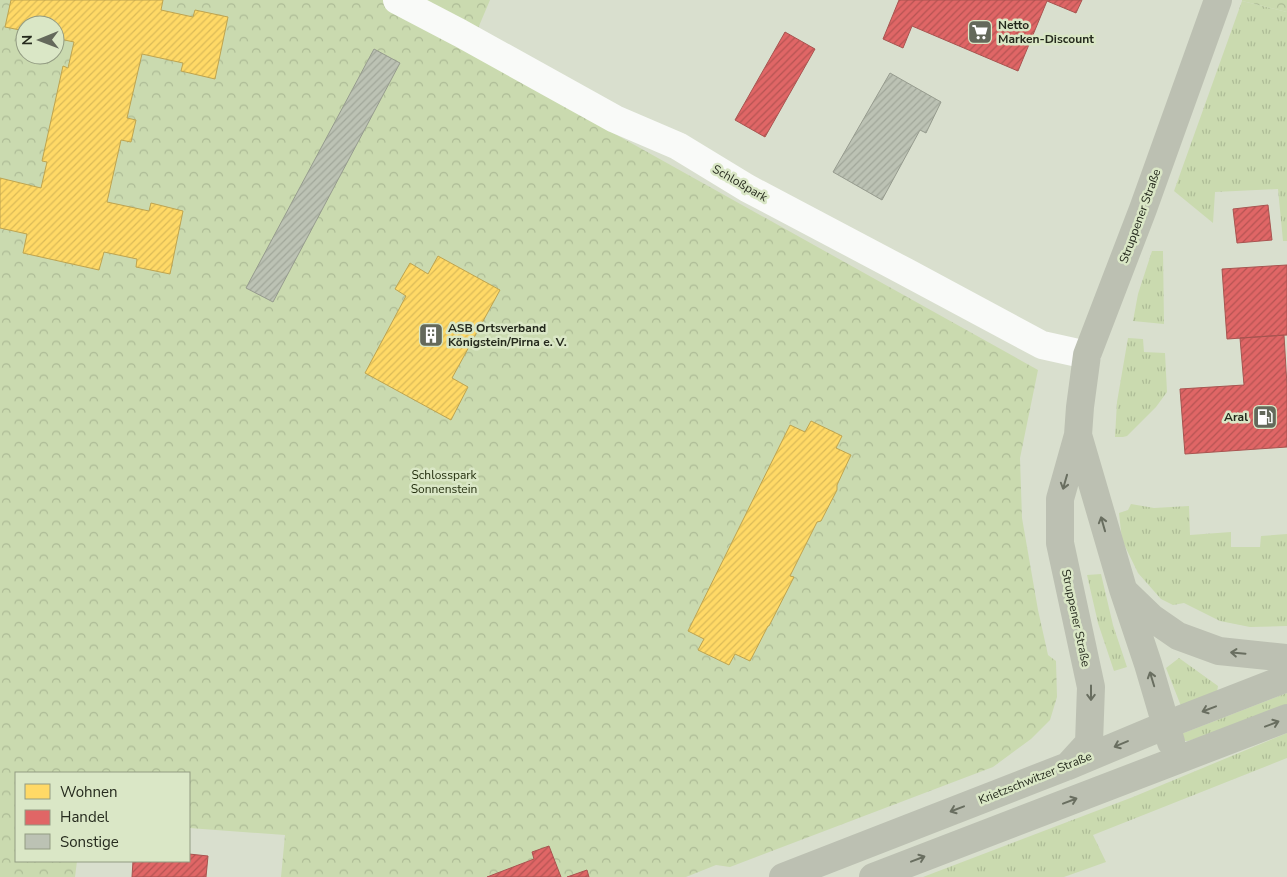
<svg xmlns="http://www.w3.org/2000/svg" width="1287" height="877" font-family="'Nunito Sans',sans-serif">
  <defs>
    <pattern id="grass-tufts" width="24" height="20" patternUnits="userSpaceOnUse" patternTransform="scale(1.25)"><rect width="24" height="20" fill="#cadaaf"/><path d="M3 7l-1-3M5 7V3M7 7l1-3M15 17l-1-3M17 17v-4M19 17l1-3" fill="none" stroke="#adbb96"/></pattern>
    <pattern id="forest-crowns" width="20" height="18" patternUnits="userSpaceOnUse" patternTransform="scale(1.25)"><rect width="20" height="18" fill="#cadaaf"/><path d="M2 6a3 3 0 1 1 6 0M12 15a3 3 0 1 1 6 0" fill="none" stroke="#adbb96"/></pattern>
    <pattern id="homes-hatch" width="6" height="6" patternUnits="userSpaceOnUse" patternTransform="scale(1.25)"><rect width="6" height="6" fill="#ffd966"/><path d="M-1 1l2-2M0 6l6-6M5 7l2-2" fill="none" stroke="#daba58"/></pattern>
    <pattern id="shops-hatch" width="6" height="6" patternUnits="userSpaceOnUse" patternTransform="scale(1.25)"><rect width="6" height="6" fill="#e06666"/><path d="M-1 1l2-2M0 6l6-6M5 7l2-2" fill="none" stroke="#b55453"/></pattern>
    <pattern id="building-hatch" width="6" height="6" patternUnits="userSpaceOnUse" patternTransform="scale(1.25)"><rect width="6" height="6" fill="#bcc2b4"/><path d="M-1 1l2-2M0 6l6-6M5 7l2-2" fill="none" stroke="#a1a79a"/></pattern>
  </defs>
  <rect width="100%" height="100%" fill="#d9dfce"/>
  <path fill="url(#grass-tufts)" d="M1242,1l45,11v229h-4l-5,-52 -63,3 -2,31 -39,-32z
    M1152,251h11l1,73 -31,-3 5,-27z
    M1128,338l15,1 1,13 21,1 2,39 -11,15 -29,29 -4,1h-8l2,-35z
    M1131,504l23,4 35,-2 1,29 41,-3v15h29l1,-11 26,-2v92l-37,1 -30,-6 -36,-18 -11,2 -12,-6 -23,-26 -16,-33 -3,-27 9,-3z
    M1101,574l12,51 14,42 -13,4 -16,-48 -11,-48z
    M1179,658l39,28 -1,6 -36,14 -15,-38z
    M1287,693v15l-99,33h-8l-4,-5z
    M1287,733v25l-194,77 13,27 -42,15h-141l210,-80z"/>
  <path fill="url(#forest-crowns)" fill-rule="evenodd" d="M0,0h490l-22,52 570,318 -18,88 2,60 16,92 10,45 8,6 1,36 -7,23 -19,19 -38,28 -263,100 -14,-2 -30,12h-405l4,-42 -96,-7v-55h-173v88h61l-2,16h-75zM25,25h30v30h-30z
    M1242,0h45v12l-45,-11z"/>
  <path fill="url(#homes-hatch)" stroke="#bea450" d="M11,0h152l-2,10 32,7 2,-7 33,7 -13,62 -34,-8 2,-8 -41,-9 -15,64 9,2 -5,22 -10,-2 -14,62 42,9 2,-8 32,8 -13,63 -34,-7 1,-8 -33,-7 -5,18 -76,-17 4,-19 -27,-6v-50l41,10 6,-26 -5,-1 21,-95 5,2 6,-26 -19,-4v-13h-30v6l-20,-4z
    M438,256l62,34 -48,88 16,9 -17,33 -86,-47 41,-77 -11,-7 15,-26 18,11z
    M811,421l31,15 -6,12 15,7 -14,30v5l-16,31 -4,1 -27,54 4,1 -25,49h-1l-18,35 -15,-7 -6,11 -31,-15 6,-11 -16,-8 102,-206 15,7z"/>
  <path fill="url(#shops-hatch)" stroke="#a85450" d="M899,0h183l-6,13 -29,-12 -29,70 -106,-45 -9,22 -20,-9z
    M785,32l30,17 -50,88 -30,-17z
    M1268,205l4,35 -35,3 -4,-34z
    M1287,265v70l-60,4 -5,-70z
    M1284,335l3,51v61l-102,7 -5,-65 64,-4 -4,-47z
    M549,846l12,31h-74l47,-18 -2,-7z
    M189,854l19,2 -2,21h-74l1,-16h56z
    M587,870l2,7h-22z"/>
  <path fill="url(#building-hatch)" stroke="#969b8e" d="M374,49l26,14 -127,239 -27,-14z
    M890,73l51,29 -15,31 -6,-3 -38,70 -49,-28z"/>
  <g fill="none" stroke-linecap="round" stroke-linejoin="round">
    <path stroke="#f9faf8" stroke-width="28" d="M397,0l63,33 155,86 63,27 69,42 159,84 136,73 45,10"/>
    <path stroke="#bcc0b2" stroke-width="28" d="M1078,435l45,154 25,75 23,78
      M1125,592l27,26 26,18 41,15 68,7
      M1068,766l21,-23 2,-56 -31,-144v-44l18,-64 2,-28 7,-52 56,-146 75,-209
      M783,877l285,-111 98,-41 121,-47
      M873,877l414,-159"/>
  </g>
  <defs><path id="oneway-shaft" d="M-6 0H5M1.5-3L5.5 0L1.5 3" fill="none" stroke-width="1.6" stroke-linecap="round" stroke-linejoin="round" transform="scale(1.25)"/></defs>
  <g stroke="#696e60">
    <use href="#oneway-shaft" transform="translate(1065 482) rotate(106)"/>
    <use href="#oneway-shaft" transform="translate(1103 524) rotate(-106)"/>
    <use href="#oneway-shaft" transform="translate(1238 653) rotate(-175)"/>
    <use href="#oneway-shaft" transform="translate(1152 679) rotate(-107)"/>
    <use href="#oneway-shaft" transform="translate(1091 693) rotate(90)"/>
    <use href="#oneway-shaft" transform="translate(1209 709) rotate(159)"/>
    <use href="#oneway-shaft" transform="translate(1272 724) rotate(-21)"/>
    <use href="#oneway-shaft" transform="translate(1121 744) rotate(157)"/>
    <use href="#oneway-shaft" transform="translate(1070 801) rotate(-21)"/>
    <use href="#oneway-shaft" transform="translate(957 809) rotate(159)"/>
    <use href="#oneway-shaft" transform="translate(918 859) rotate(-21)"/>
  </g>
  <defs>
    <symbol id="supermarket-square" viewBox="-11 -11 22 22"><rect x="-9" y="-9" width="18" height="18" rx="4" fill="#64695b" stroke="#dae7c6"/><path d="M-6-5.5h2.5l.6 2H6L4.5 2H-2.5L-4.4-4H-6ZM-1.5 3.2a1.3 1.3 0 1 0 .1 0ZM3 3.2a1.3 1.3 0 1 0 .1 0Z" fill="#fff"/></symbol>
    <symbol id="building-square" viewBox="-11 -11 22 22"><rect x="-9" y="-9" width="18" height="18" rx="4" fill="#64695b" stroke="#dae7c6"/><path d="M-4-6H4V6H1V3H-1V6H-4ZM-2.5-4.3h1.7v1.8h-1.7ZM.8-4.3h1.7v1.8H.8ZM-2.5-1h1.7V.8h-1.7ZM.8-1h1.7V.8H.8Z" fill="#fff"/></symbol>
    <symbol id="fuel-square" viewBox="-11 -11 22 22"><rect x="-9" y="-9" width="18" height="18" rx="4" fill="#64695b" stroke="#dae7c6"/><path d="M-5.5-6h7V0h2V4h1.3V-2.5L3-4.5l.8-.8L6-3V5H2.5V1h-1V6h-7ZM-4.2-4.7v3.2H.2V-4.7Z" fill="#fff"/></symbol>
  </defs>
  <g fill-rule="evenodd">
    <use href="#supermarket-square" x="966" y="18" width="28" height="28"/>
    <use href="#building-square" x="417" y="321" width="28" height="28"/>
    <use href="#fuel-square" x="1251" y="403" width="28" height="28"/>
  </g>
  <g text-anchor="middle" stroke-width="5" stroke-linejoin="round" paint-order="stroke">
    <g font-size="12" font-weight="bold" fill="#252a1d" stroke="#dae7c6" text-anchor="start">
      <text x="998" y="29">Netto<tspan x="998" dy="14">Marken-Discount</tspan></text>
      <text x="448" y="332">ASB Ortsverband<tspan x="448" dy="14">Königstein/Pirna e. V.</tspan></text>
      <text x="1248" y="421" text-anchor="end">Aral</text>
    </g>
    <g font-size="12" fill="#252a1d" stroke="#dae7c6">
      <text transform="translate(740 183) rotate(30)" y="4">Schloßpark</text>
      <text transform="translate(1140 216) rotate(-70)" y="4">Struppener Straße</text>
      <text transform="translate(1076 618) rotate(78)" y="4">Struppener Straße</text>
      <text transform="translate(1035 778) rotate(-22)" y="4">Krietzschwitzer Straße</text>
    </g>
    <g font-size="12" fill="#242f0f" stroke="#dae7c6">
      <text x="444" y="479">Schlosspark<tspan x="444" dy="14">Sonnenstein</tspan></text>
    </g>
  </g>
  <rect x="15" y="772" width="175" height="90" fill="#dae7c6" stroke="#929b82"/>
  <rect x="25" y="784" width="25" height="15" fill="#ffd966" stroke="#929b82"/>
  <text x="60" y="797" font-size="15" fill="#252a1d">Wohnen</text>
  <rect x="25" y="810" width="25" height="15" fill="#e06666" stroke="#929b82"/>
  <text x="60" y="822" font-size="15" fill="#252a1d">Handel</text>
  <rect x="25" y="834" width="25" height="15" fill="#bcc2b4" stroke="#929b82"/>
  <text x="60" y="847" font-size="15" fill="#252a1d">Sonstige</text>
  <g transform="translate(40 40) rotate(269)"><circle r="24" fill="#dae7c6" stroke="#929b82"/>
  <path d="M0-4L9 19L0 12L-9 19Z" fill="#64695b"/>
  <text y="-8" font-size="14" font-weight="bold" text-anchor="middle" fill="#252a1d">N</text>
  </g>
</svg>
